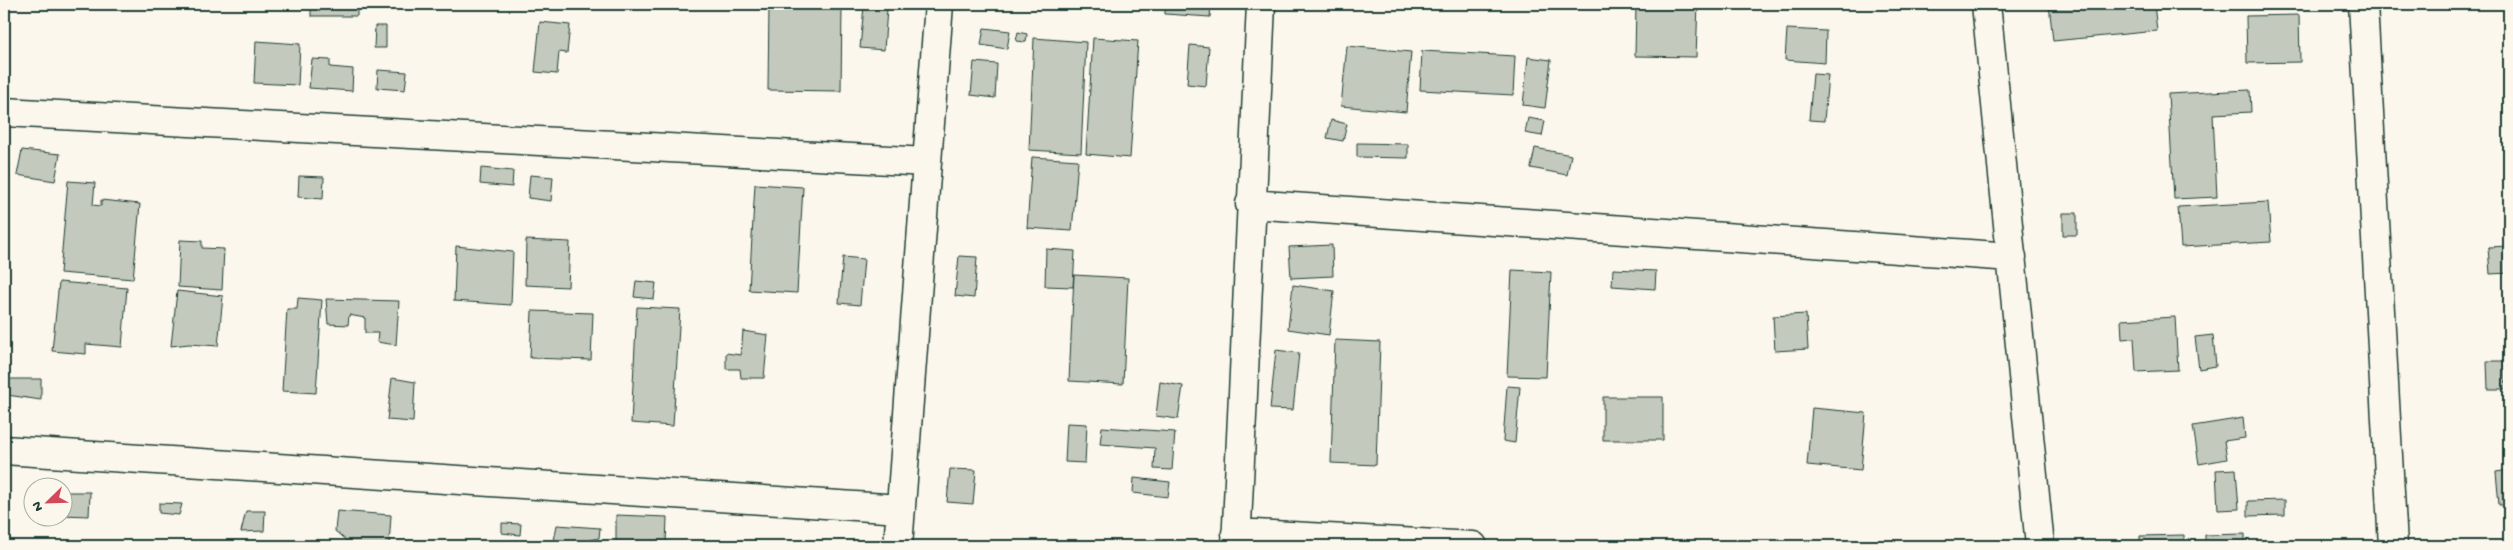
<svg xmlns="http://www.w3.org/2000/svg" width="2513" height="550" font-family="'Gochi Hand',sans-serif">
  <rect width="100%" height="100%" fill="#fbf7ec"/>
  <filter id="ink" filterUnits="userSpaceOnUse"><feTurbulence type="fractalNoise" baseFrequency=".02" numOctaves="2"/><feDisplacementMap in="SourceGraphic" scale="10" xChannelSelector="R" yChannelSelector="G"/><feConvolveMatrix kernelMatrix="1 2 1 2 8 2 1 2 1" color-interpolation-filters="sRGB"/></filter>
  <g filter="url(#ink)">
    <path fill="#c4c9be" stroke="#1f3d34" d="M311,4h46v12h-46z
      M514,4h18l-1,2 -17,-1z
      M769,4h73l-1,87 -73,-1z
      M1165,4h46l-1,13 -45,-3z
      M1636,4h62l-2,53 -61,-1z
      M2049,4h105l3,27 -104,10z
      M864,6l23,3 -3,41 -24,-2z
      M2299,15l1,47 -53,1 -1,-47z
      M540,22l30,3 -3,28 -8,-1 -2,22 -22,-2z
      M375,26h11v22h-12z
      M984,28l26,3 -3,18 -26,-4z
      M1787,29l39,2 -1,32 -40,-3z
      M1018,32l9,2 -1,8 -10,-1z
      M1034,38l52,4 -5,111 -52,-3z
      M1093,38l45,3 -8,117 -44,-4z
      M256,41l44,3 -2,41 -44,-2z
      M1190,45l19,2 -3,39 -19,-2z
      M1347,46l64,6 -5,60 -65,-6z
      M1422,51l93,5 -2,39 -93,-5z
      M1528,57l23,3 -6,48 -22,-3z
      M312,59l18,1v7l23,2 -1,22 -43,-3z
      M974,62l23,2 -2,34 -24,-3z
      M378,70l29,2 -2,18 -28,-2z
      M1813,74l15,1 -4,46 -15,-1z
      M2250,90l1,22 -38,2 4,83 -43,2 -6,-105z
      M1528,118l17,3 -3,15 -17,-3z
      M1331,120l16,4 -4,17 -16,-3z
      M1357,143l51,1v14l-51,-1z
      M1535,148l36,7 -4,20 -36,-7z
      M22,150l38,4 -5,27 -38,-6z
      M1032,157l46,3 -6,71 -45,-3z
      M481,168l32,3 -1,16 -32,-3z
      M530,175l23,2 -2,24 -23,-3z
      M299,176l25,1 -1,22 -25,-2z
      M68,181l27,2 -2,22 8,1v-6l39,4 -7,75 -73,-6z
      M755,184l48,3 -6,106 -48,-3z
      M2268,202l3,40 -90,5 -3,-40z
      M2063,213h14v22h-14z
      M180,240l22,1v7l22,1 -2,41 -44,-3z
      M526,240l44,2 -2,45 -43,-2z
      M1332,245l1,31 -42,2 -2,-31z
      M456,246l57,6 -2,53 -57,-4z
      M2509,246v27l-19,1 -2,-27z
      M1046,249l29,2 -2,36 -28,-1z
      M959,256l18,1 -3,41 -19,-2z
      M843,257l21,2 -4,46 -21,-2z
      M1613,269l43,2 -1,18 -43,-3z
      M1512,270l39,2 -5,105 -39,-1z
      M1074,275l54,3 -5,106 -54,-3z
      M636,281l20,2 -2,16 -20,-2z
      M59,282l68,6 -5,59 -36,-3v10l-34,-3z
      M1293,285l41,6 -5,44 -41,-6z
      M177,291l46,5 -5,50 -29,-2 -18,2z
      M298,298l24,2 -6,93 -34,-2 5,-82h10z
      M326,299l73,2 -3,44 -19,-3 1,-9h-13v-15l-16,-3 -1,10 -20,-1z
      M637,307l43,2 -7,117 -42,-3z
      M532,311l61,2 -2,47 -61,-2z
      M1806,314l2,35 -33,2 -2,-35z
      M2175,317l3,53 -42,2 -2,-34 -12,1 -1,-19z
      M743,331l25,4 -4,43h-23l-1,-9h-14v-16l15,2z
      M2213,335l3,31 -17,3 -4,-32z
      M1335,340l45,2 -4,123 -45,-2z
      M1276,350l23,3 -6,57 -23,-1z
      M2487,361h18l1,28h-18z
      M392,378l23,4 -2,40 -26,-2z
      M8,379h33v21l-34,-5z
      M1160,382l23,4 -5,33 -22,-3z
      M1507,386l13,1 -5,56 -12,-2z
      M1603,397h60v43h-60z
      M1812,408l54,5 -5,57 -54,-5z
      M2243,418l2,20 -21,3 3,18 -28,5 -6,-38z
      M1067,423l20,1 -2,39 -20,-1z
      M1102,427l73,5 -3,38 -18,-1 1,-21 -55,-4z
      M950,469l26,1 -3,34 -26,-2z
      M2236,469l3,40 -21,1 -2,-40z
      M2509,470v35h-10l-3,-33z
      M1134,478l36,4 -2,15 -35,-4z
      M62,492h28l-1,24 -27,-1z
      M2285,500v15l-37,1v-15z
      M159,503l23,1 -3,11 -20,-2z
      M246,511h19l-1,20 -23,1z
      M337,511l54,4 -2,31h-41v-4l-13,-11z
      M616,515l51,2 -1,28 -50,-2z
      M502,523l19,1 -1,11 -18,-2z
      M557,525l43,3 -1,10 -9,2 1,6h-38z
      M2245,534v12h-40v-11z
      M2184,535v11h-44v-10z"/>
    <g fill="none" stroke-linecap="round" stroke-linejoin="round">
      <defs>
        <path id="street" d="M1986,4l54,542
          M4,112l923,50
          M1250,204l762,53
          M4,450l897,59
          M1236,533l237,13
          M898,546l41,-542
          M1236,546l25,-542"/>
        <path id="primary" d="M2363,4l30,542"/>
      </defs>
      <use href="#street" stroke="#1f3d34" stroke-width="31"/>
      <use href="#primary" stroke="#1f3d34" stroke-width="31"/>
      <use href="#street" stroke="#fbf7ec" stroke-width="28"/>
      <use href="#primary" stroke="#fbf7ec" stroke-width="28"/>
    </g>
  </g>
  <rect width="2513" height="550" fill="none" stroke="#fbf7ec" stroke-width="20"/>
  <rect x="10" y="10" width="2493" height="530" fill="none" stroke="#1f3d34" stroke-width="2" filter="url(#ink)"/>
  <g transform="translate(48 502) rotate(247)"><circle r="24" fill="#fbf7ec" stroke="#a3ada2"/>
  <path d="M0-4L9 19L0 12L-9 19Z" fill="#d1495b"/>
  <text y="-8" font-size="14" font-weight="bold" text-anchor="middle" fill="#1f3d34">N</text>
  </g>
</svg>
